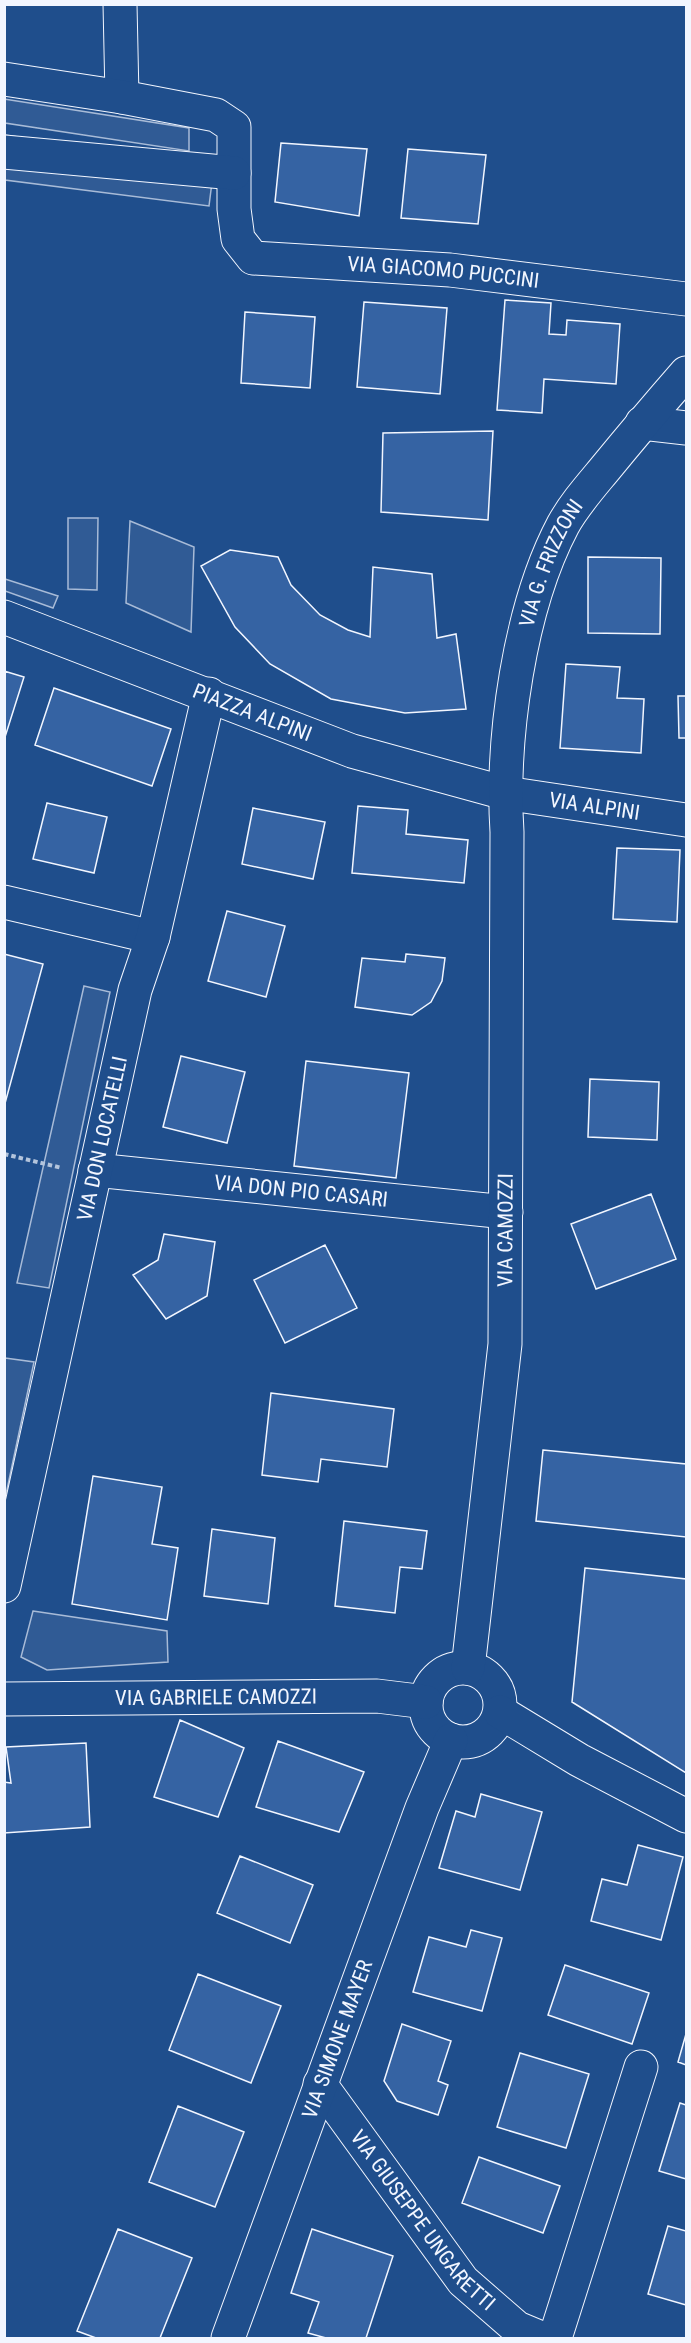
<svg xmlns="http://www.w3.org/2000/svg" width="691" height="2343" font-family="'Roboto Condensed',sans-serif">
  <rect width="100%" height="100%" fill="#1f4e8c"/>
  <path fill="#305b95" stroke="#a8bbd7" stroke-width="1.5" d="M4,99l185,29v23l-184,-28z
    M5,135l209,31 -5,40 -204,-26z
    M68,518h30l-1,72 -29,-1z
    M130,521l64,26 -3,85 -65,-29z
    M5,579l53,17 -5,12 -48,-17z
    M84,986l26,6 -61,296 -32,-5z
    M5,1358l29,4 -29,137 -1,-141z
    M33,1611l134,20 1,31 -121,8 -26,-13z"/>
  <path fill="#3563a3" stroke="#f2f6ff" stroke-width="1.5" d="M281,143l86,6 -8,67 -84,-14z
    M408,149l78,6 -8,69 -77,-6z
    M505,300l46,3 -2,31 17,1 1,-15 53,4 -4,60 -72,-5 -2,34 -45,-3z
    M364,302l83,6 -7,86 -83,-7z
    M245,312l70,5 -5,71 -69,-5z
    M493,431l-5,89 -107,-8 2,-79z
    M230,550l48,7 13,28 29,30 28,15 22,7 3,-70 59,7 5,64 19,-4 10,75 -61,4 -74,-14 -61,-35 -35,-37 -34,-61z
    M588,557l73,1 -1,76 -72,-1z
    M566,664l54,3 -3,31 27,1 -3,54 -81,-5z
    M4,671l20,6 -19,60h-1z
    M54,688l117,41 -19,57 -117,-41z
    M678,696h8v42h-7z
    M47,803l60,14 -13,56 -61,-14z
    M358,806l50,4 -2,24 62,6 -4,43 -112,-10z
    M253,808l72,14 -12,57 -71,-15z
    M617,848l63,2 -3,72 -64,-3z
    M227,911l58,15 -19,71 -58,-16z
    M4,954l39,10 -39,143z
    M406,954l39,4 -3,23 -11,21 -19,13 -57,-8 7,-49 43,4z
    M181,1056l64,16 -18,71 -64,-16z
    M306,1061l103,12 -13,105 -102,-12z
    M590,1079l69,3 -2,58 -69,-3z
    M651,1194l25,65 -80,30 -25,-65z
    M164,1234l51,8 -8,54 -41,23 -33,-44 25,-15z
    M325,1245l32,63 -72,35 -31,-63z
    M271,1393l123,16 -7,58 -66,-8 -3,23 -56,-7z
    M543,1450l143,14v73l-150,-16z
    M93,1476l69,11 -10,57 26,4 -11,72 -95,-16z
    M344,1521l83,10 -5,38 -22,-2 -5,46 -60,-7z
    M212,1529l63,9 -7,66 -64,-8z
    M585,1568l101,11v194l-114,-71z
    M180,1720l64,28 -26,69 -64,-20z
    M278,1741l86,31 -25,60 -83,-25z
    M86,1743l4,84 -86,6v-51l7,1 -5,-36z
    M481,1794l61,18 -22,78 -81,-22 17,-57 19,6z
    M638,1845l45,12 -22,83 -70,-19 11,-42 25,6z
    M240,1856l73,29 -23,58 -73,-30z
    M471,1930l31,8 -20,73 -69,-19 16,-55 37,10z
    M565,1965l84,28 -17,51 -84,-29z
    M198,1974l83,32 -30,77 -82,-33z
    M402,2024l49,17 -13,40 10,4 -10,30 -41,-14 -13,-20z
    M686,2034v31l-8,-3z
    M520,2053l69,21 -23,74 -69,-21z
    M680,2103l6,2v74l-27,-8z
    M178,2106l66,26 -29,75 -66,-25z
    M479,2157l81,29 -17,47 -81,-30z
    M668,2226l18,5v74l-38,-11z
    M118,2229l74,29 -32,80h-64l-19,-7z
    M312,2229l81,27 -27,82h-40l-18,-5 11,-31 -28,-9z"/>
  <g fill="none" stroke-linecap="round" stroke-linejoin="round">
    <defs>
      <g id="minor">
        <path d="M120,4l2,93"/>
        <path id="s1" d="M4,79l118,18 94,18 18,12v82l4,30 15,19 197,12 236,29"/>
        <path d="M4,152l230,21"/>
        <path d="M642,423l44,5"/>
        <path id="s2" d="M4,617l348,134 153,42 181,27"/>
        <path d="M4,902l149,35"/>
        <path id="s3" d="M95,1170l411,42"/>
        <path id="s4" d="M4,1586l131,-596 18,-53 56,-243"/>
        <circle cx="463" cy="1705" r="37"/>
        <path id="s5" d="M468,1668l37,-324 2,-512c-6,-93 12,-224 56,-307 11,-20 26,-37 41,-55 27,-33 54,-65 82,-97"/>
        <path id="s6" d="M4,1699l373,-3 49,6"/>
        <path d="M500,1712l79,48 107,56"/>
        <path id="s7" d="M320,2084l143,197 54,47 24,10"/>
        <path id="s8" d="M228,2338l194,-530 29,-68"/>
        <path d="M555,2338l86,-271"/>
      </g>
    </defs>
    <use href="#minor" stroke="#f2f6ff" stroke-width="35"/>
    <path stroke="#b3c4dc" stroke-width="4" stroke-dasharray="4.5 3" stroke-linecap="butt" d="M4,1154l58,14"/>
    <use href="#minor" stroke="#1f4e8c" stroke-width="33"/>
  </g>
  <g text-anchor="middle" stroke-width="4.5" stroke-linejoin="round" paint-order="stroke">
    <g font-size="21" fill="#f2f6ff" stroke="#1f4e8c">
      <text dy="7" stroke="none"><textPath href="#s1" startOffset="564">VIA GIACOMO PUCCINI</textPath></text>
      <text dy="7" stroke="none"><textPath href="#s5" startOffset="1113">VIA G. FRIZZONI</textPath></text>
      <text dy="7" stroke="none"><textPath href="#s2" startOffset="266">PIAZZA ALPINI</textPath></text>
      <text dy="7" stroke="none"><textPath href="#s2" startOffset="622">VIA ALPINI</textPath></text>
      <text dy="7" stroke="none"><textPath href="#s4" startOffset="458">VIA DON LOCATELLI</textPath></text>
      <text dy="7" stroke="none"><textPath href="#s3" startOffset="207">VIA DON PIO CASARI</textPath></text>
      <text dy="7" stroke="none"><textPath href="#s5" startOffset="440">VIA CAMOZZI</textPath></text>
      <text dy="7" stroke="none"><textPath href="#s6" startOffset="212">VIA GABRIELE CAMOZZI</textPath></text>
      <text dy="7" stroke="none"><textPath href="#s8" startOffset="318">VIA SIMONE MAYER</textPath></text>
      <text dy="7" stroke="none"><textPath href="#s7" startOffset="171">VIA GIUSEPPE UNGARETTI</textPath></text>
    </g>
  </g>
  <rect width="691" height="2343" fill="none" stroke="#f2f6ff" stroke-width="12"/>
</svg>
